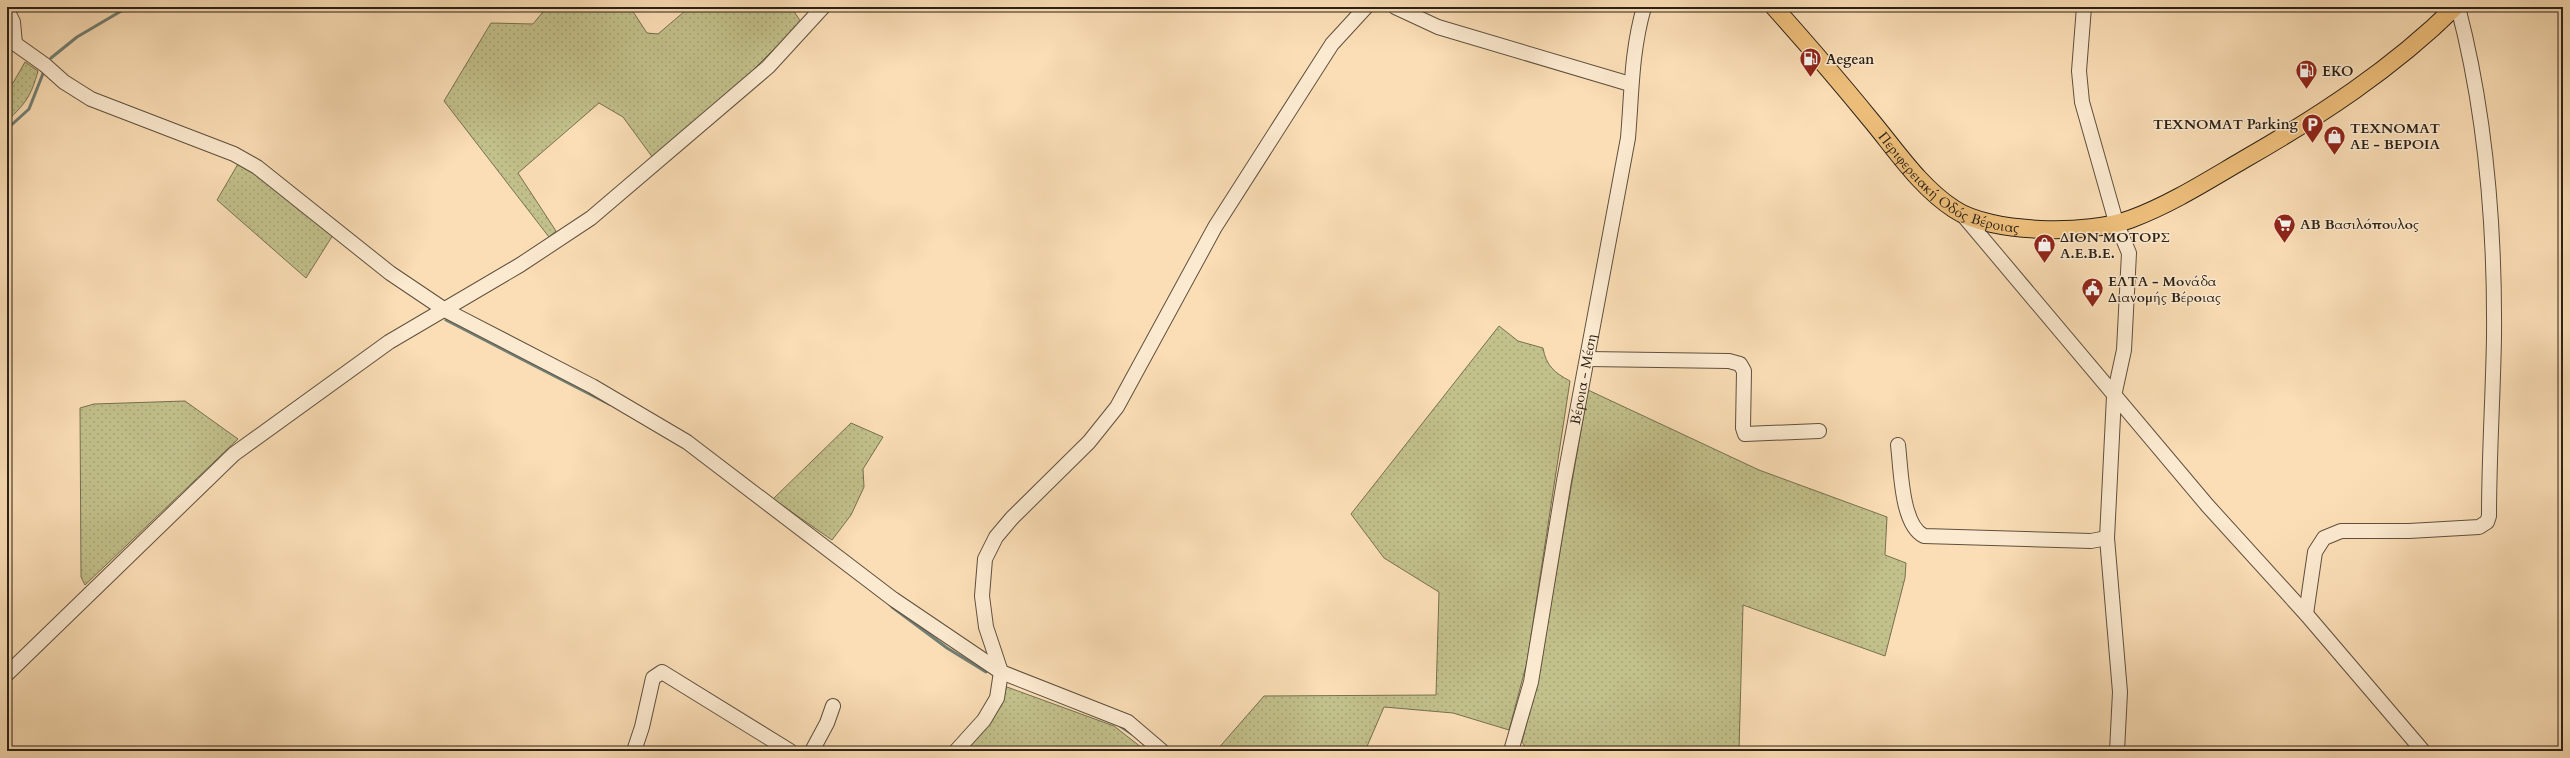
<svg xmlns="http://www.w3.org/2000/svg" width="2570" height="758" font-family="Cardo,serif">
  <defs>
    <pattern id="grass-dots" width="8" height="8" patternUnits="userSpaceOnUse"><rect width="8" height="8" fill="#c2c08b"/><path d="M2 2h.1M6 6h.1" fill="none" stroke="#a7a577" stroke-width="1.8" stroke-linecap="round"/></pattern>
  </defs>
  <rect width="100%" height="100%" fill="#fbdeb6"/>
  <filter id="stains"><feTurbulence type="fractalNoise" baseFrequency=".005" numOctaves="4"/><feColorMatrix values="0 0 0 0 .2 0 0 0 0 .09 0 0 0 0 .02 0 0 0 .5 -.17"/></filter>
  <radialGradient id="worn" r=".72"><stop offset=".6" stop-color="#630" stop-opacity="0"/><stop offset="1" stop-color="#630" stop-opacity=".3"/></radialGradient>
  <path fill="url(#grass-dots)" stroke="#767050" d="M547,7h83l17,26 11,1 27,-23 -2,-4h108l10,15 -66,66 -82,70 -30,-41 -24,-14 -81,70 38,58 -7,6 -105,-136 47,-78 42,1z
    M25,62l13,9c-7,25 -12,32 -31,50v-38h6z
    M238,164l19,11 76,60 -27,43 -89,-78z
    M1499,326l19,15 25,7c3,18 12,25 27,33l-43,281 -18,68 -56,-17 -69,-6 -19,44h-149l48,-55 172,-1 3,-103 -55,-34 -33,-44z
    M1588,390l171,80 128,47 -2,38 21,8 -1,15 -20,78 -142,-51 -4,145 -211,1 -6,-9 17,-70z
    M185,401l53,38 -153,146 -4,-8 -1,-169 14,-4z
    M851,423l32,14 -20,32 1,18 -13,28 -19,25 -59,-41z
    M1007,687l107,39 32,25h-184l39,-51z"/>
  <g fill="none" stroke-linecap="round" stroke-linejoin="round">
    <path stroke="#717e74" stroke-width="3" d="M51,58l26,-21 51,-30
      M7,129l22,-20 15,-38
      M446,320l163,84
      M892,607l55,41 39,24
      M1117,724l15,10"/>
    <defs>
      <g id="minor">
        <path d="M1395,7l43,20 192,57"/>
        <path d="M2084,7l-5,64 3,31 34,120 13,31 -5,97 -10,46 -7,142 13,154 -3,59"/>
        <path d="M7,10l6,12 2,22"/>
        <path d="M7,38l38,27 19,17 27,17 143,55 23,13 133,106 55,37 147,76 95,56 206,157 108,73 127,50 34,29"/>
        <path d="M1962,214l245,291 99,109 117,137"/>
        <path d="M1588,359l141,2 11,3 4,7 -1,57 2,6 74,-3"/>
        <path d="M1898,445c3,23 3,80 26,91l167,5 16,-3"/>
        <path d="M2306,614l9,-62 9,-14 17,-7h68l70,-4 8,-5 2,-6c0,-60 4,-119 5,-179 1,-110 -8,-223 -36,-330"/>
        <path d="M7,674l227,-220 155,-112 131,-77 71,-47 177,-151 55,-60"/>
        <path d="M634,751l8,-24 11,-49 9,-6 128,79"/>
        <path d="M812,751l15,-28 6,-17"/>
        <path d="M956,751l28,-31 13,-22 4,-26 -15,-45 -4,-31 3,-37 11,-22 16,-19 77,-76 28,-35 98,-180 117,-183 34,-37"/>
        <path id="s1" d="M1511,751l20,-69 33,-201 64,-343c4,-47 3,-85 16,-131"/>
      </g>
      <g id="major">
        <path id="s2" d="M1774,7c33,37 65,74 96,112 26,31 50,68 84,90 37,25 135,26 177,10 40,-15 76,-38 112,-59 77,-44 149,-91 212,-153"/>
      </g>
    </defs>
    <use href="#minor" stroke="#5f503e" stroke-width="16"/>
    <use href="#major" stroke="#2b2116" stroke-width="19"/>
    <use href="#minor" stroke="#fcead0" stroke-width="14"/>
    <use href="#major" stroke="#eebf7b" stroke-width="17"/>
  </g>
  <defs>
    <symbol id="fuel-pin" viewBox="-11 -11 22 30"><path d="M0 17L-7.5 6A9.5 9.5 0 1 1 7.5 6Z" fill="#8f2418" stroke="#fcead0"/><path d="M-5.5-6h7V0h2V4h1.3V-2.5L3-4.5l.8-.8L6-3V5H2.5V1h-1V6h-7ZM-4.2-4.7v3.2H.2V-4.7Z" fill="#fff"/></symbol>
    <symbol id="parking-pin" viewBox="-11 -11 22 30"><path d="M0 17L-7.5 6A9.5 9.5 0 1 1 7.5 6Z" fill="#8f2418" stroke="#fcead0"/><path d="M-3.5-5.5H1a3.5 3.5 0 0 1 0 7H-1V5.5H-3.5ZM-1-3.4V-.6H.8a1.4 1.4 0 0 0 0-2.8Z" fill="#fff"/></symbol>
    <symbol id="shop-pin" viewBox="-11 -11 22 30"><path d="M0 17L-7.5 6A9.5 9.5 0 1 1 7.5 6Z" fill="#8f2418" stroke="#fcead0"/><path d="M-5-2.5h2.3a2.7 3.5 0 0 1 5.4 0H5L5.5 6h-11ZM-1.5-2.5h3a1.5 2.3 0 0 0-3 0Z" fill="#fff"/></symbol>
    <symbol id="supermarket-pin" viewBox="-11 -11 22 30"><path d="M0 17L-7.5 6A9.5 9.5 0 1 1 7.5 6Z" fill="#8f2418" stroke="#fcead0"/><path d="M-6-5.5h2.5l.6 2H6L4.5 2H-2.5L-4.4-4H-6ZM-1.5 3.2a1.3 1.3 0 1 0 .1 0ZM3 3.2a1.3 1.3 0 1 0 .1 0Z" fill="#fff"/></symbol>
    <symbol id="civic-pin" viewBox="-11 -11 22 30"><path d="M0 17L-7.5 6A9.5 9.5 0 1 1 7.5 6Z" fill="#8f2418" stroke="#fcead0"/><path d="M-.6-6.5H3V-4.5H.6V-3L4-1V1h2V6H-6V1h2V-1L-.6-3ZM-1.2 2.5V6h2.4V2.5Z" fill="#fff"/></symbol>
  </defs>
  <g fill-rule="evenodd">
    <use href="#fuel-pin" x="1798" y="46" width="25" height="34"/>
    <use href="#fuel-pin" x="2294" y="58" width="25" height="34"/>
    <use href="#parking-pin" x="2300" y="112" width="25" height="34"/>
    <use href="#shop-pin" x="2322" y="124" width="25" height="34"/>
    <use href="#supermarket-pin" x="2272" y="212" width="25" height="34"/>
    <use href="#shop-pin" x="2032" y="232" width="25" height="34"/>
    <use href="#civic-pin" x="2080" y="276" width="25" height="34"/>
  </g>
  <g text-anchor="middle" stroke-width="3" stroke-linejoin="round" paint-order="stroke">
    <g font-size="14" font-weight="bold" fill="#2b2116" stroke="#fcead0" text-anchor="start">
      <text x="1826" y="64">Aegean</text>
      <text x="2322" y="76">EKO</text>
      <text x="2298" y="129" text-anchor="end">ΤΕΧΝΟΜΑΤ Parking</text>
      <text x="2350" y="133">ΤΕΧΝΟΜΑΤ<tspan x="2350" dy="16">ΑΕ - ΒΕΡΟΙΑ</tspan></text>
      <text x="2300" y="229">ΑΒ Βασιλόπουλος</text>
      <text x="2060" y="242">ΔΙΟΝ ΜΟΤΟΡΣ<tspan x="2060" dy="16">Α.Ε.Β.Ε.</tspan></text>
      <text x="2108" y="286">ΕΛΤΑ - Μονάδα<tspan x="2108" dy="16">Διανομής Βέροιας</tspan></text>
    </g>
    <g font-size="14" fill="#2b2116" stroke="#fcead0">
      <text dy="5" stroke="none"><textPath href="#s2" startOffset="253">Περιφερειακή Οδός Βέροιας</textPath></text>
      <text dy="5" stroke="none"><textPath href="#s1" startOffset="379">Βέροια - Μέση</textPath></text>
    </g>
  </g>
  <rect width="2570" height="758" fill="none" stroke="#fbdeb6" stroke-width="24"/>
  <rect x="8" y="8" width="2554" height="742" fill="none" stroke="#2b2116" stroke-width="2"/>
  <rect x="12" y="12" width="2546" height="734" fill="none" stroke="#2b2116"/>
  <rect width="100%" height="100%" filter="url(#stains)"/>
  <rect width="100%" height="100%" fill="url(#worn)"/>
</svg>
